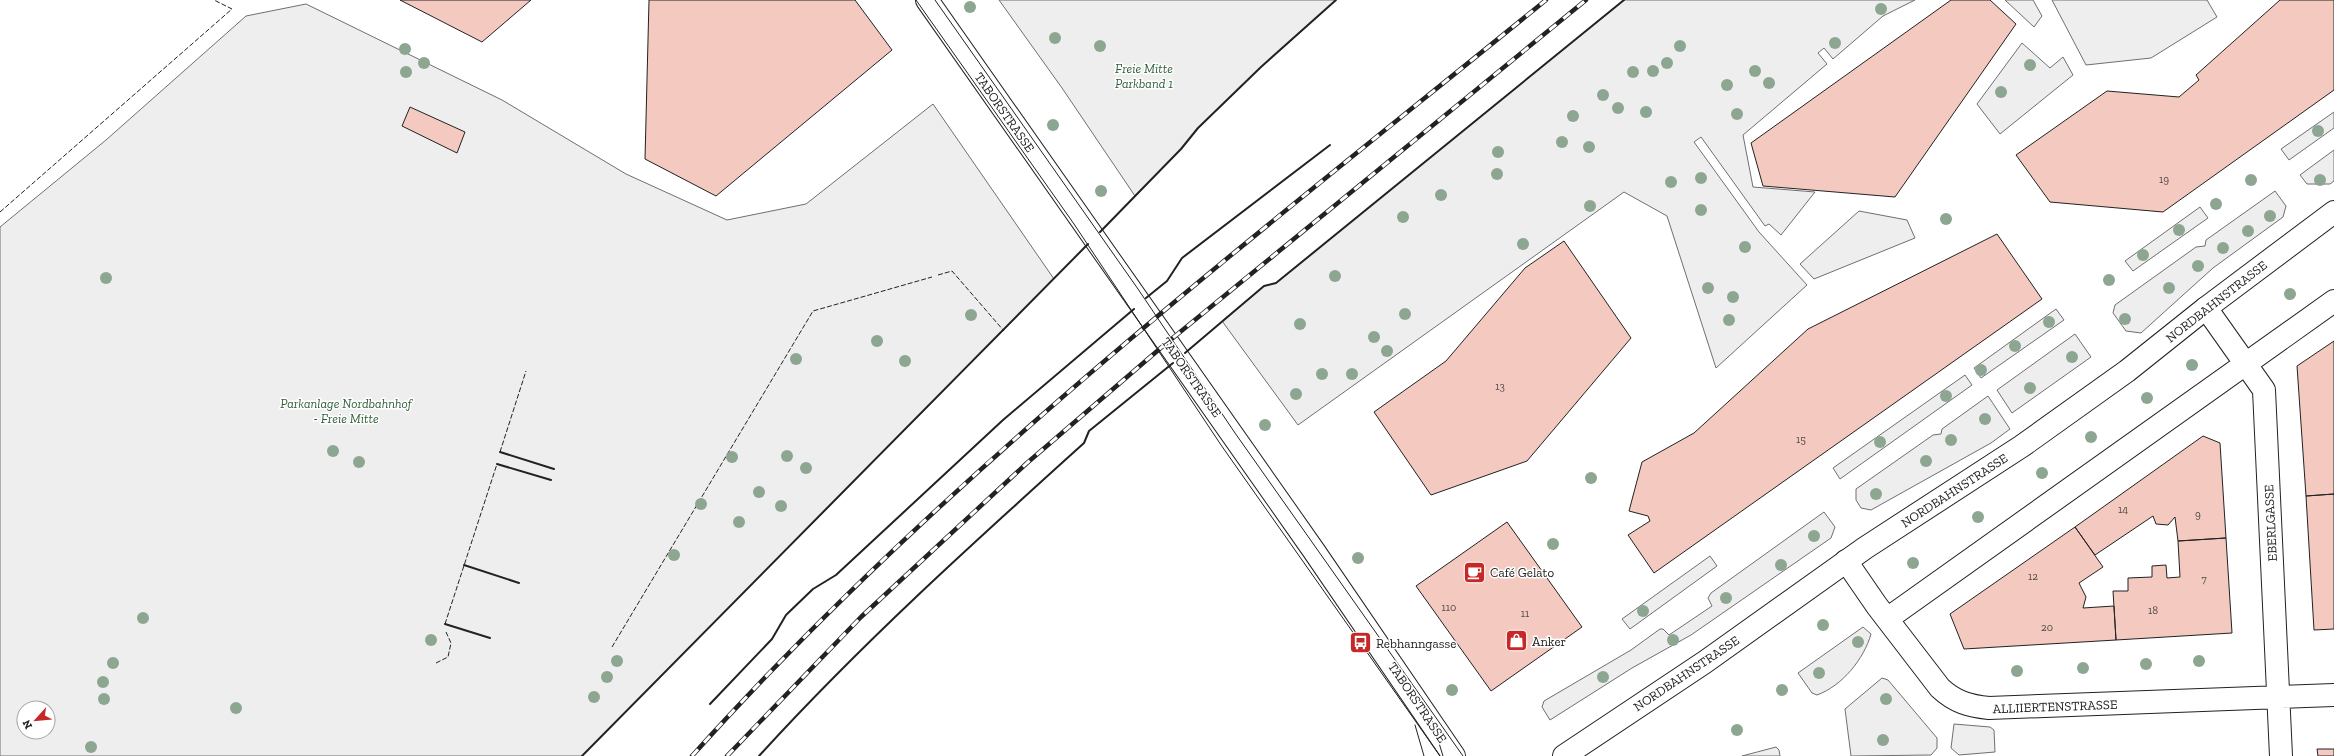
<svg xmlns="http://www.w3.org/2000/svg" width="2334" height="756" font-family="'Zilla Slab',serif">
  <rect width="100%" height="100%" fill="#fff"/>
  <path fill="#eee" stroke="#6f6f6f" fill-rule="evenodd" d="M999,0h337l-75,67 -63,61 -17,21 -46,47 -73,-108z
    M1624,0h291l-32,16 -50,43 -9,-11 -6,5 9,11 -84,71 10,52 62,5 -34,43 -12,-11 -4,2 -64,-89 -7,5 65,90 48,53 -91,83 -49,-152 -43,-24 -326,233 -76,-104 42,-35 12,-3z
    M2005,0h28l9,16 -8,11z
    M2052,0h155l10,17 -66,41 -65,7z
    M306,4l196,96 124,74 101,46 79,-16 127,-100 121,175 -472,477h-582v-529l106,-87 140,-124zM24,708h24v24h-24z
    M2022,43l28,25 13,-11 10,18 -73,59 -23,-30z
    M2334,112v16l-45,32 -8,-11z
    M2334,150v31l-4,3h-23l-7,-9z
    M2275,191l11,15 -3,11 -70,51 -72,65 -15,-2 -13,-18 2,-8 81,-58 9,-1 1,-6z
    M2200,207l8,11 -75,53 -8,-10z
    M1859,211l48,9 8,18 -101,41 -14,-15z
    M2056,309l8,11 -83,58 -7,-10z
    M2075,334l16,23 -79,56 -15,-23z
    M1965,375l7,10 -132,94 -7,-11z
    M1988,396l22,33 -19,14 -120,67 -10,-2 -5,-8v-11l77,-54 8,-1 1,-5z
    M1824,512l11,15 -4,11 -140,97 -59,33 -82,52 -8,-13 2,-6 87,-51 29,-21h3l6,6 43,-29 -4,-8 3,-5z
    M1710,556l7,10 -87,63 -8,-10z
    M1863,627l8,7c-7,25 -29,52 -54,61l-5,-2 -14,-20z
    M1882,678l6,2 49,58v10l-6,7 -80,1 -6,-47z
    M1954,724l36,3 4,3 1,22 -36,3 -8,-7z
    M1776,747l3,3 1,6h-38z"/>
  <path fill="#f3c9c0" stroke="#222" d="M400,0h131l-49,42z
    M649,0h206l37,50 -176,146 -71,-37z
    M1951,0h39l26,24 -121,173 -132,-11 -12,-43z
    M2280,0h54v90l-171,122 -113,-10 -34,-47 91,-64 72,6 20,-17 -3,-5z
    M410,107l55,25 -8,21 -55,-27z
    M1997,234l45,65 -388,274 -26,-38 22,-14 -2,-5 -19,-5 13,-49 52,-29 114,-104z
    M1564,241l67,97 -104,123 -96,34 -57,-83 72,-51 79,-93z
    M2334,341v153l-28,2 -9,-130z
    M2203,436l17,7 6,95 -48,3 -3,-24 -7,8 -12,-1 -3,-8 -58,39 -20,-28z
    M2334,494v135l-20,1 -8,-134z
    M1507,522l75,105 -91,64 -75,-105z
    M2075,527l28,40 -24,16 7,14 -3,11 31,-2 2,34 -152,9 -14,-35z
    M2226,538l6,95 -116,7 -3,-49h15v-13l24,-1v-11l14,-1 1,13 13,-1 -2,-36z
    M2317,749h17v7h-16z"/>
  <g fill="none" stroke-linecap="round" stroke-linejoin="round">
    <defs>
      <path id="street" d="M927,0l387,551 140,205
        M2206,308l58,82 17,366
        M1846,561l31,45 63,82c15,14 29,18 49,20l345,-13
        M1887,619l447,-318"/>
      <path id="secondary" d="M1564,756l141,-94 160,-114 157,-102 105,-75 79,-63 128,-96"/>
    </defs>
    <use href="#street" stroke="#222" stroke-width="24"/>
    <use href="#secondary" stroke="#222" stroke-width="24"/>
    <use href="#street" stroke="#fff" stroke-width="22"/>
    <use href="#secondary" stroke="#fff" stroke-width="22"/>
    <path stroke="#222" stroke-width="1" d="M916,0l158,224 147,221 219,311
      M935,0l203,289 97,144 228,323
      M1431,717l12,39
      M1415,725l9,31"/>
    <defs>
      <path id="rail" d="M692,756c255,-284 559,-516 854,-756
        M727,756l134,-139 166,-154 136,-117 423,-346"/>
    </defs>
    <use href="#rail" stroke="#222" stroke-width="4.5"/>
    <use href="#rail" stroke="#fff" stroke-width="3" stroke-dasharray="9" stroke-linecap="butt"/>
    <path stroke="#222" stroke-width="1" stroke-dasharray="5 2" stroke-linecap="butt" d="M0,212l232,-203 -18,-9
      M938,275l14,-4 52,60
      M500,452l26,-81
      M445,624l52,-160
      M612,647l201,-336 119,-34
      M436,663l12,-6 3,-14 -5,-11"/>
    <path stroke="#222" stroke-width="2" d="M1100,232l81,-83 17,-21 63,-61 75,-67
      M1146,298l21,-17 15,-23 148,-113
      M1185,353l79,-67 12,-3 348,-283
      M500,452l54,17
      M497,464l54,16
      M464,565l55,18
      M445,624l45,14
      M710,704l62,-65 14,-24 27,-26 23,-14 167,-155 131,-111
      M582,756l506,-512
      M759,756c101,-111 213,-212 325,-313l5,-12 84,-68"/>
  </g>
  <g fill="#8da692">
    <circle cx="970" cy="7" r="6"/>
    <circle cx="1881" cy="9" r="6"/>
    <circle cx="1055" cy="38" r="6"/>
    <circle cx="1835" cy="43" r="6"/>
    <circle cx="1100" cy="46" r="6"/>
    <circle cx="1680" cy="46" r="6"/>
    <circle cx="405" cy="49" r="6"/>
    <circle cx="424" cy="63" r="6"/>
    <circle cx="1667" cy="63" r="6"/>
    <circle cx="2030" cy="65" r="6"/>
    <circle cx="1653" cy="71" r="6"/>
    <circle cx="1755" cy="71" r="6"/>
    <circle cx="406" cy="72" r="6"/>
    <circle cx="1633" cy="72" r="6"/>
    <circle cx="1769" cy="83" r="6"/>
    <circle cx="1727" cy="85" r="6"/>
    <circle cx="2001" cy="92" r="6"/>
    <circle cx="1603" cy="95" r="6"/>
    <circle cx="1618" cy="108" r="6"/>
    <circle cx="1646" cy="112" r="6"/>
    <circle cx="1737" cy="114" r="6"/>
    <circle cx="1573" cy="116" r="6"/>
    <circle cx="1053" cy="125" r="6"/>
    <circle cx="2318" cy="131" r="6"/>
    <circle cx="1562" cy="142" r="6"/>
    <circle cx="1589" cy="147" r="6"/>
    <circle cx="1498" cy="152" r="6"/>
    <circle cx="1497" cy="174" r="6"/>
    <circle cx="1701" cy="178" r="6"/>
    <circle cx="2251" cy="180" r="6"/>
    <circle cx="2320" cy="180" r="6"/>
    <circle cx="1671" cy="182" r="6"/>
    <circle cx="1101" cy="191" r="6"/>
    <circle cx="1441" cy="195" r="6"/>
    <circle cx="2216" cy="204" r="6"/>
    <circle cx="1590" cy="206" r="6"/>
    <circle cx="1701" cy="210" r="6"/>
    <circle cx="2270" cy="216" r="6"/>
    <circle cx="1403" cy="217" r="6"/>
    <circle cx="1946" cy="219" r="6"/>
    <circle cx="2179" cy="230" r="6"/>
    <circle cx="2248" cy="231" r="6"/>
    <circle cx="1523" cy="244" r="6"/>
    <circle cx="1745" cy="247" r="6"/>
    <circle cx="2223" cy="248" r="6"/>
    <circle cx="2143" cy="255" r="6"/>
    <circle cx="2198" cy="266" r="6"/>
    <circle cx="1335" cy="276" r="6"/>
    <circle cx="106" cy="278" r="6"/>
    <circle cx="2109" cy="280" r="6"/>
    <circle cx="1708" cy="288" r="6"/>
    <circle cx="2169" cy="288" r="6"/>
    <circle cx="2290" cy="294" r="6"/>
    <circle cx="1733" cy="297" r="6"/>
    <circle cx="1405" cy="314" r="6"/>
    <circle cx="971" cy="315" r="6"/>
    <circle cx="2125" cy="319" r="6"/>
    <circle cx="1729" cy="320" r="6"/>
    <circle cx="2049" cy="322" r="6"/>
    <circle cx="1300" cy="324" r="6"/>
    <circle cx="1374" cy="337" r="6"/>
    <circle cx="877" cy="341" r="6"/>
    <circle cx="2015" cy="346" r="6"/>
    <circle cx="1387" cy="351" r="6"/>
    <circle cx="2072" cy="357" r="6"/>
    <circle cx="796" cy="359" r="6"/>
    <circle cx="905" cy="361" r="6"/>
    <circle cx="2192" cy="365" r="6"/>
    <circle cx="1981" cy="370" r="6"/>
    <circle cx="1322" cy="374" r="6"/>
    <circle cx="1352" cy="374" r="6"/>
    <circle cx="2030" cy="388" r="6"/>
    <circle cx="1296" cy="394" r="6"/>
    <circle cx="1946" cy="396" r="6"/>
    <circle cx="2147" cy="398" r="6"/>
    <circle cx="1985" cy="419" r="6"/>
    <circle cx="1265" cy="425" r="6"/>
    <circle cx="2091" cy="437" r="6"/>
    <circle cx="1951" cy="440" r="6"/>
    <circle cx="1880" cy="442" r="6"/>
    <circle cx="333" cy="451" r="6"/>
    <circle cx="787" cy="456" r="6"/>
    <circle cx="732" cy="457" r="6"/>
    <circle cx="1926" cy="461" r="6"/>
    <circle cx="359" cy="462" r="6"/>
    <circle cx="806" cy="468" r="6"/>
    <circle cx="2042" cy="473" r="6"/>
    <circle cx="1591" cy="478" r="6"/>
    <circle cx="759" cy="492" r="6"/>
    <circle cx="1876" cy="494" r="6"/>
    <circle cx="701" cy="504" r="6"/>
    <circle cx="781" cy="506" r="6"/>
    <circle cx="1978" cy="517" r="6"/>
    <circle cx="739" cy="522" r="6"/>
    <circle cx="1814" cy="536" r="6"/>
    <circle cx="1553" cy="544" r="6"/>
    <circle cx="674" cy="555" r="6"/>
    <circle cx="1358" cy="558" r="6"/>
    <circle cx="1913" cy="563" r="6"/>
    <circle cx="1781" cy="565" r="6"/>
    <circle cx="1726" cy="598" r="6"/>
    <circle cx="1643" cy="611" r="6"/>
    <circle cx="143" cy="618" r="6"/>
    <circle cx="1823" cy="625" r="6"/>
    <circle cx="431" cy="640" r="6"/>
    <circle cx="1673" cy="640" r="6"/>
    <circle cx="1858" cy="642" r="6"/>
    <circle cx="617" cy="661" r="6"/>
    <circle cx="2199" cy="661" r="6"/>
    <circle cx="113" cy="663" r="6"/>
    <circle cx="2146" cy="664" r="6"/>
    <circle cx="2083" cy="668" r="6"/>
    <circle cx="2017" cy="671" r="6"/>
    <circle cx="1819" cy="673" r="6"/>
    <circle cx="607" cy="677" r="6"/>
    <circle cx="1603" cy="677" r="6"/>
    <circle cx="103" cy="682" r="6"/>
    <circle cx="1452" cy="690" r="6"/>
    <circle cx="1782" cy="690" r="6"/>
    <circle cx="594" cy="697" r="6"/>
    <circle cx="104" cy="699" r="6"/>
    <circle cx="1886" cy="699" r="6"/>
    <circle cx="236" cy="708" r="6"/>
    <circle cx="1737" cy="730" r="6"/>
    <circle cx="1883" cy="740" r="6"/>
    <circle cx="91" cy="747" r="6"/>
  </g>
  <defs>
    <symbol id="cafe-square" viewBox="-11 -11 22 22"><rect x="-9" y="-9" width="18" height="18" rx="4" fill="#c62828" stroke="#fff"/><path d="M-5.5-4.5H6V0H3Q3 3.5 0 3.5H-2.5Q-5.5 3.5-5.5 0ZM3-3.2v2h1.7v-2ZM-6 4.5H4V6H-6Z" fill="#fff"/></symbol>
    <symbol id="shop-square" viewBox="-11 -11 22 22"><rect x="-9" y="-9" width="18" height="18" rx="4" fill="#c62828" stroke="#fff"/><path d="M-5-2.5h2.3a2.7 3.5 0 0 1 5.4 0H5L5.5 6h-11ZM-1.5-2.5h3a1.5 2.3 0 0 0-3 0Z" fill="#fff"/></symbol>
    <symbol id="bus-square" viewBox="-11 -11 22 22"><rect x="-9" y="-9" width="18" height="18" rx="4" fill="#c62828" stroke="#fff"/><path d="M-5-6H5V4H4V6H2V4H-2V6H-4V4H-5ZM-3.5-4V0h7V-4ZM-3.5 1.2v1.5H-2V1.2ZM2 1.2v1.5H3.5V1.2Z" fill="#fff"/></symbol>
  </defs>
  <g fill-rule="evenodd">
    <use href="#cafe-square" x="1462" y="560" width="25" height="25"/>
    <use href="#shop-square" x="1504" y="628" width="25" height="25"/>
    <use href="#bus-square" x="1348" y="630" width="25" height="25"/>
  </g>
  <g text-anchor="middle" stroke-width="3" stroke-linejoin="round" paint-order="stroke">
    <g font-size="11" fill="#564c4a">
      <text x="2164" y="183">19</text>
      <text x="1500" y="390">13</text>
      <text x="1801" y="443">15</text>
      <text x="2123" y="513">14</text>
      <text x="2198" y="518">9</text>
      <text x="2033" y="580">12</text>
      <text x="2204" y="583">7</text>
      <text x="1449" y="611">110</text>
      <text x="2153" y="614">18</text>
      <text x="1525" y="617">11</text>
      <text x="2047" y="631">20</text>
    </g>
    <g font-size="13" font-style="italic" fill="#2f5e38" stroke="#fff">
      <text x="1144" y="73">Freie Mitte<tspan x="1144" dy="15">Parkband 1</tspan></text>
      <text x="346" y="408">Parkanlage Nordbahnhof<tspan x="346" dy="15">- Freie Mitte</tspan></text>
    </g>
    <g font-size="13" fill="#222" stroke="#fff">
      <text transform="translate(1005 112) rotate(55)" y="5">TABORSTRASSE</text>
      <text transform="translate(2216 301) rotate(-38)" y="5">NORDBAHNSTRASSE</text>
      <text transform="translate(1192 377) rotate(55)" y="5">TABORSTRASSE</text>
      <text transform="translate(1954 490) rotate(-33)" y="5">NORDBAHNSTRASSE</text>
      <text transform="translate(2270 523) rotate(-93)" y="5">EBERLGASSE</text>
      <text transform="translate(1686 673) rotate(-34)" y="5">NORDBAHNSTRASSE</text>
      <text transform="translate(1418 702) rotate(56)" y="5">TABORSTRASSE</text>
      <text transform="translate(2055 706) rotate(-2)" y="5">ALLIIERTENSTRASSE</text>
    </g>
    <g font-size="13" fill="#222" stroke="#fff" text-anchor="start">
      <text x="1490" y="577">Café Gelato</text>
      <text x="1532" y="646">Anker</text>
      <text x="1376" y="648">Rebhanngasse</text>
    </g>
  </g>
  <g transform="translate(36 720) rotate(243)"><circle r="19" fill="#ffffff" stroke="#a7a7a7"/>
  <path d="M0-3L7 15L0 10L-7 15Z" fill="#c62828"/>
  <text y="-6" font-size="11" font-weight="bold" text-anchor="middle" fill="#222222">N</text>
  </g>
</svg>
